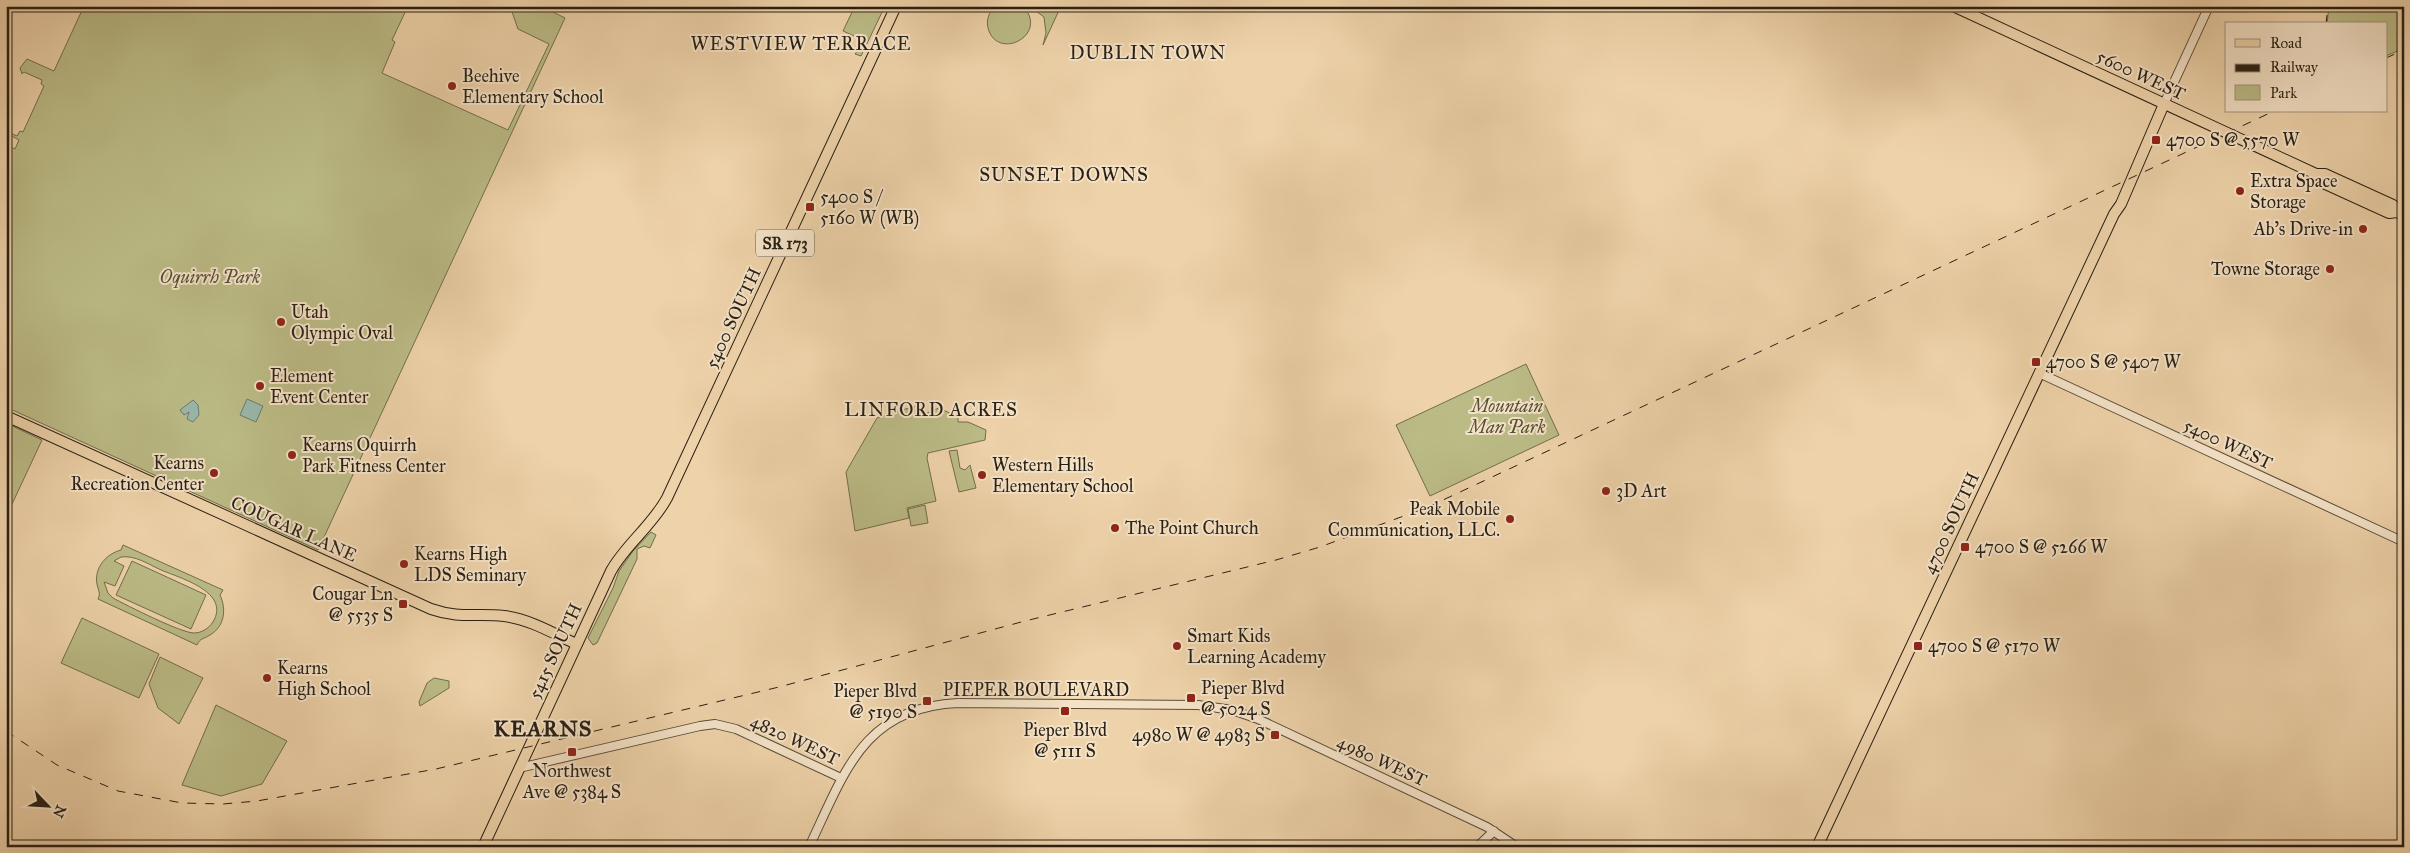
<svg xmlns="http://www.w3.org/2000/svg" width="2410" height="853" font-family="'IM FELL Great Primer',serif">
  <rect width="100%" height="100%" fill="#eed2a9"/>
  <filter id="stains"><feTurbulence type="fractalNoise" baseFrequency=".004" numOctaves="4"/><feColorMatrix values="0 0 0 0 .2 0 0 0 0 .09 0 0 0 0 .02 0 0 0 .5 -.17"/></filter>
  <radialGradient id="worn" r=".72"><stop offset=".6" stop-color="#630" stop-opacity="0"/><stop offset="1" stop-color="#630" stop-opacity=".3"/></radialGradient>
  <path fill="#bbbb86" stroke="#726d4d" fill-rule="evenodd" d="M84,6h324l-16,34 3,2 -13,31 126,57 41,-86 -31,-15 -8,-23h31l24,12 -247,532 -312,-143v-262l9,4 4,-9 -9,-5v-2l7,3 3,-5 3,1 21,-46 -3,-2 1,-4 -18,-8 -2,2 -2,-6 7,-9 27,12z
    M855,6h30l-24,50 -6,-2 3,-4 3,1 4,-10 -22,-10z
    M995,6h28c27,29 -26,56 -35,22 -2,-8 1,-16 7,-22z
    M1038,6h23l-18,39 3,-12 -2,-16 -8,-6z
    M2329,6h75v42l-18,8v-32h-59z
    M1526,364l33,71 -129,61 -34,-71z
    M912,407h6l9,6 12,-5 19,9v5h10l18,8 -1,10 -57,13 -1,5 9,43 -29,7 2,10 -54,13 -9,-59 31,-54z
    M6,423l36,17 -36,77z
    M957,450l3,18 5,2 5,-5 6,23 -17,4 -10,-41z
    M925,505l3,18 -17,3 -3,-17z
    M651,532l5,3 -6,13 -6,-2 -7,3v10l-40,84 -4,2 -5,-7 25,-50 6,-17 14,-20z
    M123,545l100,45 -3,5c7,15 4,32 -10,40 -6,4 -10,3 -13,10l-99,-46c3,-6 0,-9 -1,-15 -3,-16 9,-30 24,-34zM121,557c14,-2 27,7 40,13 19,8 70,22 52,52 -4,6 -11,11 -19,11 -13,0 -68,-28 -81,-35l-5,-5 -4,-11 11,4 9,-20 -10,-5z
    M132,561l74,34 -15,34 -75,-34z
    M82,618l77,36 -20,44 -78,-35z
    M160,657l43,21 -24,46 -21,-16 -9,-24z
    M434,678l15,3v7l-29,18 -1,-4 8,-19z
    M216,705l71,36 -25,43 -41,12 -39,-11z"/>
  <path fill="#99b7aa" stroke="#6c7a6e" d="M247,399l16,7 -7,16 -16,-7z
    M193,400l5,5 1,10 -6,7 -6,-3 2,-7 -5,3 -4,-5z"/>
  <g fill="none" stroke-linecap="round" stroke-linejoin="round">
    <defs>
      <path id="minor" d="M2164,104l45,-98
        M2039,373l365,169
        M519,768l181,-42 15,-2 21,5 105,49
        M809,847c35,-73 54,-140 149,-144l240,2 34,5 26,9 229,108 30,20
        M1477,847l17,-16"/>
      <path id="major" d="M1953,6l363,168 5,8 68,31 8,-1
        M2316,174h9l68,31 4,7 6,3
        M6,416l425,193c29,10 45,4 73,7 25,3 49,17 72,28
        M483,847l128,-276c15,-27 41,-45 56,-73l229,-492
        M1817,847l297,-633 7,-10 43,-100"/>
    </defs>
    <use href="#minor" stroke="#5a4c39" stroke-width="10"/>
    <use href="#major" stroke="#281f14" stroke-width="12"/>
    <use href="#minor" stroke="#f4e2c7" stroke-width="8"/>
    <use href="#major" stroke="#eed2a9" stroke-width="10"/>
    <path stroke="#281f14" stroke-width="1" stroke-dasharray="9 9" stroke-linecap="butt" d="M2326,24l2,-18
      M2386,58l18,-8
      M6,731l51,34 61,26 64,12 41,1 34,-3 179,-32 343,-82 246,-66 251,-61 44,-13 108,-40 846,-396"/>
  </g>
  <g fill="#8f2418" stroke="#f4e2c7" stroke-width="2">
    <circle cx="452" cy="86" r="5"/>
    <rect x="2151" y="135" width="10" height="10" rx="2.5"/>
    <circle cx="2240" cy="191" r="5"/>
    <rect x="805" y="202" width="10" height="10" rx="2.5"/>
    <circle cx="2363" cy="229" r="5"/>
    <circle cx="2330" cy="269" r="5"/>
    <circle cx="281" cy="322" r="5"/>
    <rect x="2031" y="357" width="10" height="10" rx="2.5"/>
    <circle cx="260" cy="386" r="5"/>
    <circle cx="292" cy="455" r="5"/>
    <circle cx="214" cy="473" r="5"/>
    <circle cx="982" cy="475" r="5"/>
    <circle cx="1606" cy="491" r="5"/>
    <circle cx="1510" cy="519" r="5"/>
    <circle cx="1115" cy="528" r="5"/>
    <rect x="1960" y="542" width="10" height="10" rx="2.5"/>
    <circle cx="404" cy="564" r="5"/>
    <rect x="398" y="599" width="10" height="10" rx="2.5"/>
    <circle cx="1177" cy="646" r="5"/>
    <rect x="1913" y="641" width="10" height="10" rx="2.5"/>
    <circle cx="267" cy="678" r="5"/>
    <rect x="1186" y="693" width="10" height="10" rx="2.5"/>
    <rect x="922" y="696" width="10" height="10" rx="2.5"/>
    <rect x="1060" y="706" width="10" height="10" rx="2.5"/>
    <rect x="1270" y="730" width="10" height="10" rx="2.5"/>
    <rect x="567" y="747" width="10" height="10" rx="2.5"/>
  </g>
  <g text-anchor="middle" stroke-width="4" stroke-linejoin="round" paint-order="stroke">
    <rect fill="#f4e2c7" stroke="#655a4a" stroke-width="1" x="756" y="229.5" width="58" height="27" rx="4"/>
    <g font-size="16" font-weight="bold" fill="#281f14">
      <text x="785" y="249">SR 173</text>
    </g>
    <g font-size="18" fill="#281f14" stroke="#f4e2c7">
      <text transform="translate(2141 75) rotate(25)" y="6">5600 WEST</text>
      <text transform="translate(733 318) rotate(-65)" y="6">5400 SOUTH</text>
      <text transform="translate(2228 444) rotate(25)" y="6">5400 WEST</text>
      <text transform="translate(1951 523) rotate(-65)" y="6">4700 SOUTH</text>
      <text transform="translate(294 529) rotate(24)" y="6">COUGAR LANE</text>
      <text transform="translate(555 651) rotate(-65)" y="6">5415 SOUTH</text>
      <text x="1036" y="696">PIEPER BOULEVARD</text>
      <text transform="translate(795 740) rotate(25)" y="6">4820 WEST</text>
      <text transform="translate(1382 761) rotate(25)" y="6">4980 WEST</text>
    </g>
    <g font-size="18" fill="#281f14" stroke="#f4e2c7" text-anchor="start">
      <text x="462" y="82">Beehive<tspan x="462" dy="21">Elementary School</tspan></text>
      <text x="2166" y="146">4700 S @ 5570 W</text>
      <text x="2250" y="187">Extra Space<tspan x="2250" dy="21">Storage</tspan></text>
      <text x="820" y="203">5400 S /<tspan x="820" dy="21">5160 W (WB)</tspan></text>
      <text x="2353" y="235" text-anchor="end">Ab's Drive-in</text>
      <text x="2320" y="275" text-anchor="end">Towne Storage</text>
      <text x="291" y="318">Utah<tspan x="291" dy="21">Olympic Oval</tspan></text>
      <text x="2046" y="368">4700 S @ 5407 W</text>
      <text x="270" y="382">Element<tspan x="270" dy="21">Event Center</tspan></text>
      <text x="302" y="451">Kearns Oquirrh<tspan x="302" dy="21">Park Fitness Center</tspan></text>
      <text x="204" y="469" text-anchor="end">Kearns<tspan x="204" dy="21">Recreation Center</tspan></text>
      <text x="992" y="471">Western Hills<tspan x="992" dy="21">Elementary School</tspan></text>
      <text x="1616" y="497">3D Art</text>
      <text x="1500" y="515" text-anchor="end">Peak Mobile<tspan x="1500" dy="21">Communication, LLC.</tspan></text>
      <text x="1125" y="534">The Point Church</text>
      <text x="1975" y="553">4700 S @ 5266 W</text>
      <text x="414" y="560">Kearns High<tspan x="414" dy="21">LDS Seminary</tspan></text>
      <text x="393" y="600" text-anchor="end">Cougar Ln<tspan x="393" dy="21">@ 5535 S</tspan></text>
      <text x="1187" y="642">Smart Kids<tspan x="1187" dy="21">Learning Academy</tspan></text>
      <text x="1928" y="652">4700 S @ 5170 W</text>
      <text x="277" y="674">Kearns<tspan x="277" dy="21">High School</tspan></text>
      <text x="1201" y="694">Pieper Blvd<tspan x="1201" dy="21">@ 5024 S</tspan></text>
      <text x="917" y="697" text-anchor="end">Pieper Blvd<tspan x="917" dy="21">@ 5190 S</tspan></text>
      <text x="1065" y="736" text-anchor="middle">Pieper Blvd<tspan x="1065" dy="21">@ 5111 S</tspan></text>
      <text x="1265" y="741" text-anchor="end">4980 W @ 4983 S</text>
      <text x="572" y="777" text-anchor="middle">Northwest<tspan x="572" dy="21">Ave @ 5384 S</tspan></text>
    </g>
    <g font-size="18" font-style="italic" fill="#544e36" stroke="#f4e2c7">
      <text x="210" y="283">Oquirrh Park</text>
      <text x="1507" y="412">Mountain<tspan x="1507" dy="21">Man Park</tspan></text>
    </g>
    <g font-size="19" letter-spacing="1" fill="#281f14" stroke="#f4e2c7">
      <text x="801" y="50">WESTVIEW TERRACE</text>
      <text x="1148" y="59">DUBLIN TOWN</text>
      <text x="1064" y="181">SUNSET DOWNS</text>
      <text x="931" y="416">LINFORD ACRES</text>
    </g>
    <g font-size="22" font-weight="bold" letter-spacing="1" fill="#281f14" stroke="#f4e2c7">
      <text x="543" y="736">KEARNS</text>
    </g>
  </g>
  <rect width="2410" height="853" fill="none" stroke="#eed2a9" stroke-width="25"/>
  <rect x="8" y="8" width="2395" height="838" fill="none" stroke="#281f14" stroke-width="2.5"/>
  <rect x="12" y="12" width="2385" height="828" fill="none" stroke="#281f14"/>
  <rect x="2225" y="22" width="162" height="90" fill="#f4e2c7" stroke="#a2947f"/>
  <rect x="2235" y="39" width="25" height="8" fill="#eed2a9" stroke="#a2947f"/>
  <text x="2270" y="48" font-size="15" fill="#281f14">Road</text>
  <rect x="2235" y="64" width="25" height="8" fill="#281f14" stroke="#a2947f"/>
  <text x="2270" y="72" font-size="15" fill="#281f14">Railway</text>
  <rect x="2235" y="85" width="25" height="15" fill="#bbbb86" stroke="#a2947f"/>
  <text x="2270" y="98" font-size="15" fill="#281f14">Park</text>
  <g transform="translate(48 806) rotate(115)" stroke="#f4e2c7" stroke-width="4" paint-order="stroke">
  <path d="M0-4L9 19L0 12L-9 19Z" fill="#281f14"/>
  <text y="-8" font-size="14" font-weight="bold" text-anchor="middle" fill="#281f14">N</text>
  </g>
  <rect width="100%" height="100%" filter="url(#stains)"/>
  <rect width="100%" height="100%" fill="url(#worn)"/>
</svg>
